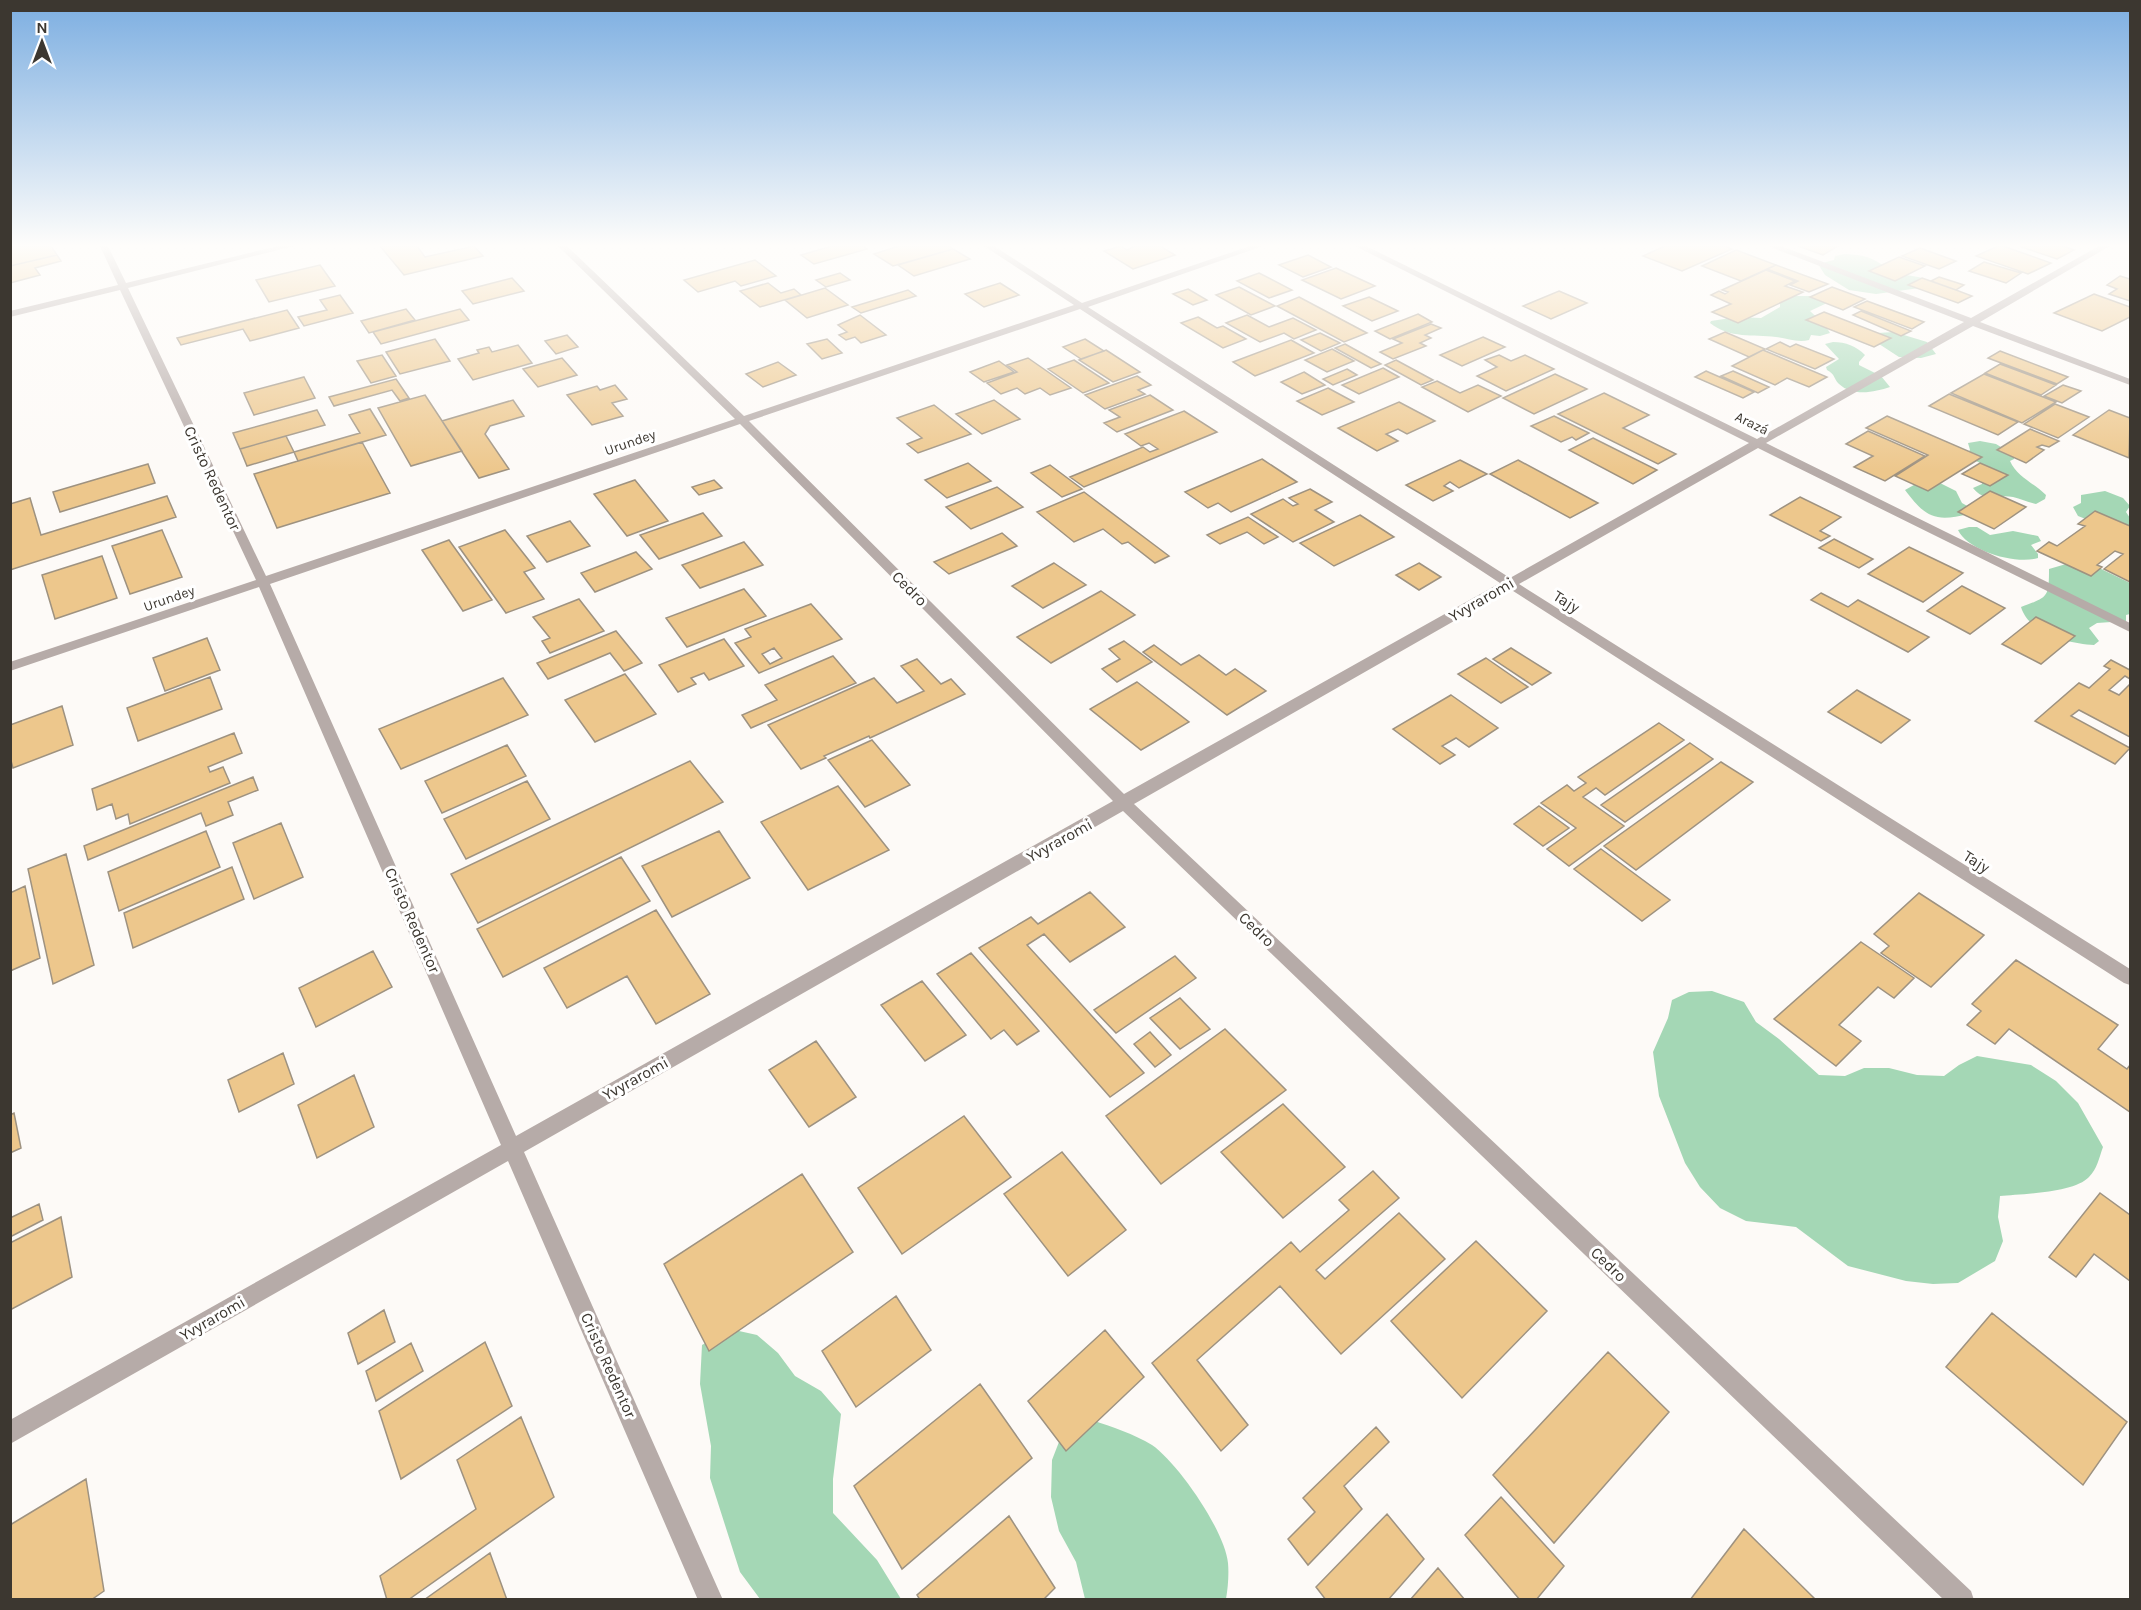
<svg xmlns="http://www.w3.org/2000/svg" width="2141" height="1610" font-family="Karla,sans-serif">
  <rect width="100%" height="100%" fill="#fdfaf7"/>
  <path fill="#a4d7b5" d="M1844,254c21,1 29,3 45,16 6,5 24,5 33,8l5,9 -51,7 -27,-4 -24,-15 -7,-11 16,-4 1,-4z
    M1792,296h26l9,7 -17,8 15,14 5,8 -10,3 -9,-1 -2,5c-12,3 -22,-2 -33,-3 -23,-3 -46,2 -66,-14l1,-2 26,-4 24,1 19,-11v-7z
    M1894,332l33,10 9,12 -15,4 -22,-1 -23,-15 1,-9z
    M1833,342c13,0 23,4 32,13l-6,7v3l22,11 9,11c-15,5 -37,10 -51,-3 -6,-6 -3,-9 -12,-14l-1,-3 13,-8 -14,-15z
    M1980,441l16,3 18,11v4l-4,2c7,16 24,22 36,34l-1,4 -9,5c-8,-2 -15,-5 -23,-7 -17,-3 -28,6 -40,-9l9,-4 1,-4 11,-10 -20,-10 -7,-7 3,-3 -2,-7z
    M1921,481h15l20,10 6,12 7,4v7c-34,8 -43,4 -64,-24z
    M2105,491l18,7 7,8 -4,6 4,6v14h-11l-41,-16 -5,-9 8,-4v-8z
    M1969,527h8l13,8 23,-4 25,5 3,5 -10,4 7,9v4c-22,7 -70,-7 -80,-28z
    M2073,562l24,5 33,16v31l-4,1v6l-29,2 -8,5 10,13 -5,4c-24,-1 -65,-11 -73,-38 27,-10 28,-9 28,-38z
    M1712,991l32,11 12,20 23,17 40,36 26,1 19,-8h25l28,7 27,1 15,-11 18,-9 54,9 25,16 22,22 25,44c-4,11 -6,22 -14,30 -15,16 -68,17 -89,19l-2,21 5,24 -8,20 -37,22 -25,1 -27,-3 -58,-15 -52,-39 -50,-6 -26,-13 -20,-21 -15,-24 -26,-67 -6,-44 15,-34 4,-18 17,-8z
    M730,1329l27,6 21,18 17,23 26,15 20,23 -8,65v34l44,47 24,39h-141l-20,-27 -30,-94 1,-32 -11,-62 2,-39z
    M1092,1420c20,7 42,14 60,25 26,18 73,86 76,118 1,11 0,25 -2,36h-141l-9,-37 -17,-31 -8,-34 1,-37 12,-31z"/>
  <path fill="#edc78c" stroke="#9e9280" stroke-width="1.5" fill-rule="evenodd" d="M10,246h41l6,9 -47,11z
    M380,246h37l8,11 49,-11 9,10 -79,19z
    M832,246h31l4,3 -53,15 -13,-9z
    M899,246h50l4,3 -60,17 -19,-12z
    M1121,246l6,4 8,-4h25l15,9 -42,14 -29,-18z
    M1665,246h60l7,3 -50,22 -39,-15z
    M1798,246h40l-15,9z
    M1998,246h5l48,17 -23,11 -52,-18z
    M2019,246h44l11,4 -17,9z
    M1920,248l36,13 -17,8 -37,-13z
    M953,249l17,10 -56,17 -16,-11z
    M1736,250l40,15 -35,16 -39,-15z
    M57,255l4,6 -26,7 5,7 -30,8v-17z
    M1308,255l23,12 -28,10 -24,-12z
    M1899,257l26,9 -30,15 -26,-10z
    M755,260l21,16 -35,10 -6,-5 -37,11 -14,-12z
    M1984,262l37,11 -15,10 -37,-12z
    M320,265l15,21 -66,16 -13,-22z
    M1776,265l52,19 -19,8 -19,-7 8,-4 -31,-12z
    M1336,268l39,18 -34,13 -39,-19z
    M1766,270l29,11 -10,5 18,6 -65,31 -26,-11 19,-8 -20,-9 8,-4 6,3 3,-2 -6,-2z
    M840,273l10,7 -24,7 -10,-7z
    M1259,273l33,17 -23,8 -32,-17z
    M2120,276l10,3v22l-21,-7 8,-5 -10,-4z
    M1939,277l25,8 -8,5 -25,-9z
    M512,278l12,13 -51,13 -11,-13z
    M1922,278l34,12 16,6 -14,7 -50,-18z
    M768,283l13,10 13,-4 7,6 -41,12 -20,-16z
    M1000,283l19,12 -35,12 -19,-13z
    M1239,287l36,19 -24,9 -35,-20z
    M1832,287l33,12 -22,11 -33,-13z
    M825,288l23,17 -41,13 -22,-18z
    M1188,289l19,11 -14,5 -20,-11z
    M908,290l8,6 -55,17 -9,-6z
    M1559,291l28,12 -36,16 -28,-13z
    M2094,294l36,13v10l-28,14 -48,-18z
    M340,295l13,18 -49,13 -6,-9 29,-7 -7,-10z
    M1299,297l68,36 -23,9 -67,-36z
    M1369,297l29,14 -26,10 -29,-15z
    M1867,301l57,21 -12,7 -58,-22z
    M406,309l9,11 -46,13 -8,-12z
    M460,309l9,11 -88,24 -8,-12z
    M287,310l12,18 -49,13 -7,-12 -62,16 -4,-7z
    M1861,311l50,20 -10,5 -48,-21z
    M1824,312l67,26 -17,9 -68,-27z
    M1418,314l14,8 -42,17 -15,-8z
    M860,315l26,20 -25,8 -6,-6 -9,3 -7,-5 8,-3 -9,-7z
    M1247,315l22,12 24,-9 23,12 -22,9 -10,-6 -24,9 -34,-19z
    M1198,317l19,11 6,-2 23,13 -23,9 -42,-25z
    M1431,324l10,4 -16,7 6,3 -11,5 6,3 -33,13 -13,-7 22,-9 -9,-4z
    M1725,332l40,17 -16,8 -40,-18z
    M1320,333l20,10 -19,8 -20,-11z
    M567,335l11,12 -22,7 -11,-13z
    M1483,337l22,10 -43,19 -22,-11z
    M435,339l15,22 -50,13 -14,-22z
    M827,339l15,14 -20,6 -15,-15z
    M1085,339l19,12 -23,8 -18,-12z
    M1291,340l23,13 -59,23 -22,-14z
    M1780,342l10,5 6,-3 38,15 -19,10 -49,-20z
    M1345,344l36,20 -10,4 -36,-20z
    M518,345l14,18 -59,17 -15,-21 21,-6 -2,-3 12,-3 3,5z
    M1332,349l22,12 -27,11 -22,-12z
    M1106,350l34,22 -27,10 -34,-22z
    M1763,350l64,27 -18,10 -22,-9 -12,7 -43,-19z
    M2000,351l68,26 -11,7 -69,-26z
    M382,355l14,21 -25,7 -14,-22z
    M1499,355l12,6 14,-6 29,14 -48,22 -29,-15 20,-9 -12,-7z
    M562,358l15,17 -39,12 -15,-18z
    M1028,358l43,30 -21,7 -10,-7 -15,6 -8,-6 -16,6 -14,-11 30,-11 -10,-7z
    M1074,360l35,23 -26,10 -35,-24z
    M1396,360l37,20 -12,5 -36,-20z
    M999,361l15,11 -30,10 -14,-10z
    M778,362l18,13 -33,12 -17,-13z
    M2000,364l56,21 -15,10 -56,-22z
    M1383,368l16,9 -40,17 -17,-9z
    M1347,369l10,6 -24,10 -10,-6z
    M1706,371l48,21 -11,6 -48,-21z
    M1733,371l36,16 -11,6 -37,-17z
    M1304,372l21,13 -23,9 -21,-12z
    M1555,374l32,15 -53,25 -31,-16z
    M1984,374l72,28 -34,21 -71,-30z
    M1137,376l14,9 -13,5 7,4 -40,15 -20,-14z
    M304,377l11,21 -61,17 -10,-22z
    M396,379l13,19 -9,3 -8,-11 -58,16 -5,-9z
    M1437,381l23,12 18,-8 23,11 -33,16 -46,-25z
    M615,385l12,14 -15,4 11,13 -31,9 -25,-30 30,-9 3,4z
    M2063,385l18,6 -19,12 -18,-7z
    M1328,388l26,14 -32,13 -25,-14z
    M1604,393l45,22 -26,13 53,26 -18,10 -100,-50z
    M1949,394l69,28 -20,13 -69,-29z
    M425,395l37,56 -51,15 -33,-58z
    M1150,395l23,15 -56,22 -13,-9 16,-6 -11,-7z
    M513,400l11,16 -34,10 -5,8 24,35 -30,9 -37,-57z
    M994,400l26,19 -38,15 -26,-20z
    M1399,402l36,19 -28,13 -9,-5 -12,5 12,7 -21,10 -39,-23z
    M2055,404l34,13 -31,21 -34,-14z
    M934,405l37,29 -53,19 -11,-9 15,-6 -25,-20z
    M370,409l16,26 -88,26 -4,-9 66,-19 -11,-18z
    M317,410l8,15 -85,24 -7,-16z
    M2109,410l21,8 -1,40 -56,-23z
    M1184,411l33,21 -133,55 -14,-10 73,-30 7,5 8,-3 -9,-6 -8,3 -16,-12z
    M1554,416l35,17 -13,7 -4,-3 -11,5 -30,-16z
    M1887,416l95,41 -54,34 -33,-15 33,-21 -62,-27z
    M2030,429l29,12 -10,6 -7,-2 -5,2 7,3 -18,13 -29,-13z
    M1868,431l57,25 -40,25 -31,-14 19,-11 -27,-12z
    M286,436l8,16 -47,14 -7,-17z
    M1593,438l64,32 -24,14 -64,-34z
    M362,442l28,51 -113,35 -23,-54z
    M1262,459l35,23 -66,30 -13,-9 -10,5 -23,-16z
    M1460,460l27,14 -28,14 -9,-6 -6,4 9,5 -20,10 -27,-16z
    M1518,460l80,43 -28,15 -80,-44z
    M968,463l23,18 -44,17 -22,-18z
    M1980,463l28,12 -18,11 -28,-12z
    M148,464l7,19 -95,29 -7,-20z
    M1050,465l32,24 -20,8 -31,-24z
    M635,480l33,41 -41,15 -33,-42z
    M714,480l8,8 -23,7 -7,-8z
    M997,487l26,20 -52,22 -25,-22z
    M1310,489l22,13 -17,8 19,12 -41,20 -42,-28 32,-15 10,7 5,-2 -9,-6z
    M1990,491l36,16 -32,22 -36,-17z
    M1084,492l85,64 -14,7 -27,-21 -6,2 -19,-15 -29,13 -37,-30z
    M167,496l9,21 -166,53v-66l20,-6 11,37z
    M1800,497l41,20 -21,14 10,5 -9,5 -51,-26z
    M2095,511l35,15v56l-26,-13 19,-15 -8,-3 -18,14 5,2 -11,9 -54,-25 12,-9 8,4 28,-20 -7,-2z
    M703,513l19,23 -63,23 -19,-24z
    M1360,515l34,22 -60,29 -34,-23z
    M1248,517l30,20 -14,7 -17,-12 -27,12 -13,-9z
    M570,521l20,25 -43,16 -20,-26z
    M162,530l20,47 -52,17 -18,-48z
    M505,530l30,38 -11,4 20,27 -38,14 -47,-66z
    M1002,533l15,13 -68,28 -15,-12z
    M1834,539l39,20 -14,9 -40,-20z
    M449,540l43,60 -29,11 -41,-61z
    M744,542l19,23 -63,23 -18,-23z
    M1909,547l54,26 -40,29 -55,-28z
    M636,552l16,17 -57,23 -14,-19z
    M102,556l15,42 -62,21 -13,-44z
    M1054,563l32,22 -43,23 -31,-22z
    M1419,563l22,14 -22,13 -23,-15z
    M1962,586l43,22 -35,26 -43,-23z
    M744,589l22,27 -79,31 -21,-29z
    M1101,591l34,24 -84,48 -34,-26z
    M1821,593l27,14 10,-7 71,37 -21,15 -97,-52z
    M579,599l25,32 -54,22 -8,-12 8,-3 -17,-21z
    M811,604l31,35 -83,34 -24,-30 16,-6 -6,-8zM774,648l8,10 -12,6 -8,-10z
    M2036,617l39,19 -34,28 -39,-20z
    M616,631l26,32 -18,8 -14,-18 -62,26 -11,-16z
    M207,638l13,32 -55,21 -12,-33z
    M724,639l20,27 -35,14 -5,-7 -13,5 5,6 -18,8 -19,-27z
    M1124,641l28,21 -35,20 -15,-13 18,-10 -11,-10z
    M1154,645l27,20 18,-10 27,20 9,-6 31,22 -39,24 -84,-63z
    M1511,648l40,25 -19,12 -39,-26z
    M833,656l23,27 -105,45 -9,-13 35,-15 -12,-15z
    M1486,658l42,29 -27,16 -43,-29z
    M917,659l24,25 10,-5 14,15 -95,44 -1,-2 -45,20 2,2 -25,11 -33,-44 106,-47 23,25 27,-12 -23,-25z
    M2111,660l19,10v9l-5,-3 -16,14 10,5 11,-11v53l-51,-27 -8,6 59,32 -15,16 -80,-43 44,-38 10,5 21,-19 -6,-3z
    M625,674l31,40 -61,28 -30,-42z
    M210,677l12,32 -84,32 -11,-33z
    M503,678l25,37 -127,54 -22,-40z
    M1137,682l52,40 -48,28 -51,-41z
    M1857,690l53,30 -29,23 -53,-31z
    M1451,695l47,33 -29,19 -13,-9 -14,8 13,9 -15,9 -47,-35z
    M62,706l11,39 -60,23 -3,-11v-32z
    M1659,723l25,17 -79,55 -9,-7 -13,9 41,29 -55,40 -22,-17 29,-21 -35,-25 26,-18 7,6 12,-8 -8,-6z
    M234,733l8,20 -34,14 2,5 13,-5 7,16 -100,41 -2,-10 -12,5 -4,-15 -15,6 -5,-21z
    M872,740l38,45 -45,22 -37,-47z
    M1690,743l23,16 -88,63 -24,-17z
    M507,745l19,31 -84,37 -17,-32z
    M690,761l33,41 -245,121 -27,-49z
    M1721,762l32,20 -117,88 -32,-24z
    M253,777l5,13 -30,12 5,13 -27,11 -5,-13 -113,47 -4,-14z
    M527,781l23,38 -84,40 -22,-40z
    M838,786l51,64 -81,40 -47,-68z
    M1539,806l30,22 -26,18 -29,-22z
    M281,823l22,54 -49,22 -21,-56z
    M206,831l14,36 -101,44 -11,-39z
    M719,831l31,47 -78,39 -30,-51z
    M1601,849l69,51 -28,21 -68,-52z
    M66,854l28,111 -41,19 -25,-115z
    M621,857l29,44 -147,76 -26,-48z
    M232,867l12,32 -111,49 -9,-35z
    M25,886l15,72 -30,13v-78z
    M1090,892l35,35 -55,35 -26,-28 -17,11 117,128 -34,24 -131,-149 52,-31 7,7z
    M1919,893l65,42 -53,52 -50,-34 8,-7 -15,-12z
    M656,910l54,84 -54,30 -29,-48 -60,32 -23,-40z
    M1861,942l53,36 -20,20 -16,-11 -39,38 22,16 -25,25 -62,-47z
    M373,951l19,36 -76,40 -17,-39z
    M971,953l68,78 -22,14 -13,-15 -13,9 -54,-65z
    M1175,956l21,22 -80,55 -22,-23z
    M2016,960l102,65 -20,24 29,20 3,-4v47l-121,-83 -14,15 -28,-19 14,-14 -9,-7z
    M922,981l44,54 -41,26 -44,-56z
    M1180,998l30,31 -30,20 -30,-31z
    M1225,1029l61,61 -125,94 -55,-68z
    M1150,1032l21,23 -16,12 -21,-23z
    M816,1041l40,56 -47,30 -40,-57z
    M283,1053l11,31 -55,28 -11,-32z
    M354,1075l20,52 -57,31 -19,-53z
    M1283,1104l62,63 -62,51 -62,-66z
    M14,1113l7,35 -11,5v-38z
    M964,1116l47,61 -109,77 -44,-66z
    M1062,1152l64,78 -58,46 -64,-82z
    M1373,1171l26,27 -83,72 9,9 74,-66 46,46 -104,95 -61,-68 -83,74 51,65 -27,26 -69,-88 139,-121 9,10 49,-42 -10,-10z
    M802,1174l51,78 -144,99 -45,-87z
    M2100,1193l30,22v66l-36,-27 -18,23 -27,-20z
    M39,1204l4,16 -33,17v-19z
    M61,1217l11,60 -62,33v-67z
    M1476,1241l71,70 -85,87 -71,-77z
    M896,1296l35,54 -75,57 -34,-56z
    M384,1310l11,32 -37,22 -10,-31z
    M1992,1313l135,109 -44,63 -137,-118z
    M1105,1330l39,47 -78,74 -38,-50z
    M485,1342l27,64 -111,73 -22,-68z
    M411,1343l12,28 -47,30 -10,-30z
    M1608,1352l61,60 -115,131 -61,-68z
    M980,1384l52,74 -130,111 -48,-83z
    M521,1417l33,80 -146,103h-21l-7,-24 96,-67 -19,-49z
    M1376,1427l13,15 -45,44 18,23 -54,56 -20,-26 27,-27 -12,-14z
    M86,1479l18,112 -13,9h-81v-75z
    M1501,1497l63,69 -28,34h-16l-55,-65z
    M1387,1514l37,45 -36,41h-62l-10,-13z
    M1009,1516l46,72 -12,12h-123l-3,-5z
    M1744,1529l72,71h-126z
    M490,1553l17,47h-83z
    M1438,1568l27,32h-55z"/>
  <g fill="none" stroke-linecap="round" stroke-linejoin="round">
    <path fill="#b6aba8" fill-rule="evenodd" d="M100,246h8l18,37 152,-37h16l-166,42 138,288 469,-157 -177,-173h9l177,170 330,-111 -90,-59h10l88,57 168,-57h13l-175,61 422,271 239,-135 -394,-197h11l391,193 207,-117 -196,-76h13l190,72 128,-72h11l-130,76 150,57v6l-157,-59 -207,117 364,180v9l-372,-184 -239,136 611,385v16l-6,-2 -614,-394 -376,215 837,787 3,9h-30l-821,-789 -599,341 199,448h-25l-190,-439 -498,283v-24l491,-275 -242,-558 -249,84v-9l246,-82 -136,-290 -110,27v-6l108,-26zM1080,309l420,274 -376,211 -375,-373zM740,424l373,377 -597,335 -246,-552z"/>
  </g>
  <linearGradient id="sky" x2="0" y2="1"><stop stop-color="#7caee1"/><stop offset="0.52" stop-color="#fefdfb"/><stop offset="1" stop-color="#fefdfb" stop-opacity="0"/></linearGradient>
  <rect width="2141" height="472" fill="url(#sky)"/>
  <g text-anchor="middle" stroke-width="6" stroke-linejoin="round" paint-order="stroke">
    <g font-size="14" fill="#3c3730" stroke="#fff">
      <text transform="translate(1752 423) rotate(26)" y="5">Arazá</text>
      <text transform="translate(630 442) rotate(-19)" y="5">Urundey</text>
      <text transform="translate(169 598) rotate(-19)" y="5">Urundey</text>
    </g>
    <g font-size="16" fill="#3c3730" stroke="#fff">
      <text transform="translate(213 478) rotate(65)" y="6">Cristo Redentor</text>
      <text transform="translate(910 588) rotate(45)" y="6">Cedro</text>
      <text transform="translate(1481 599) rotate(-30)" y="6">Yvyraromi</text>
      <text transform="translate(1567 601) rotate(32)" y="6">Tajy</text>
      <text transform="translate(1059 840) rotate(-29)" y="6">Yvyraromi</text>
      <text transform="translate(1977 861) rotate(32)" y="6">Tajy</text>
      <text transform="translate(413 920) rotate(66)" y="6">Cristo Redentor</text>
      <text transform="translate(1257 929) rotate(44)" y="6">Cedro</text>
      <text transform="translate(635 1078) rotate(-29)" y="6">Yvyraromi</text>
      <text transform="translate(1609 1264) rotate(44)" y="6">Cedro</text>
      <text transform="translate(212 1318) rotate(-30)" y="6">Yvyraromi</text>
      <text transform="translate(609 1365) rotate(66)" y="6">Cristo Redentor</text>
    </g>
  </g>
  <rect width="2141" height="1610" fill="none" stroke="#3c3730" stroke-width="24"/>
  <g transform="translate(42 42)" stroke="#ffffff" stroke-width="4.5" paint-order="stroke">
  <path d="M0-4.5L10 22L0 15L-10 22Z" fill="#3c3730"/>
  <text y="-9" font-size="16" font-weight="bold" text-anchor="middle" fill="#3c3730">N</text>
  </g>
</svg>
